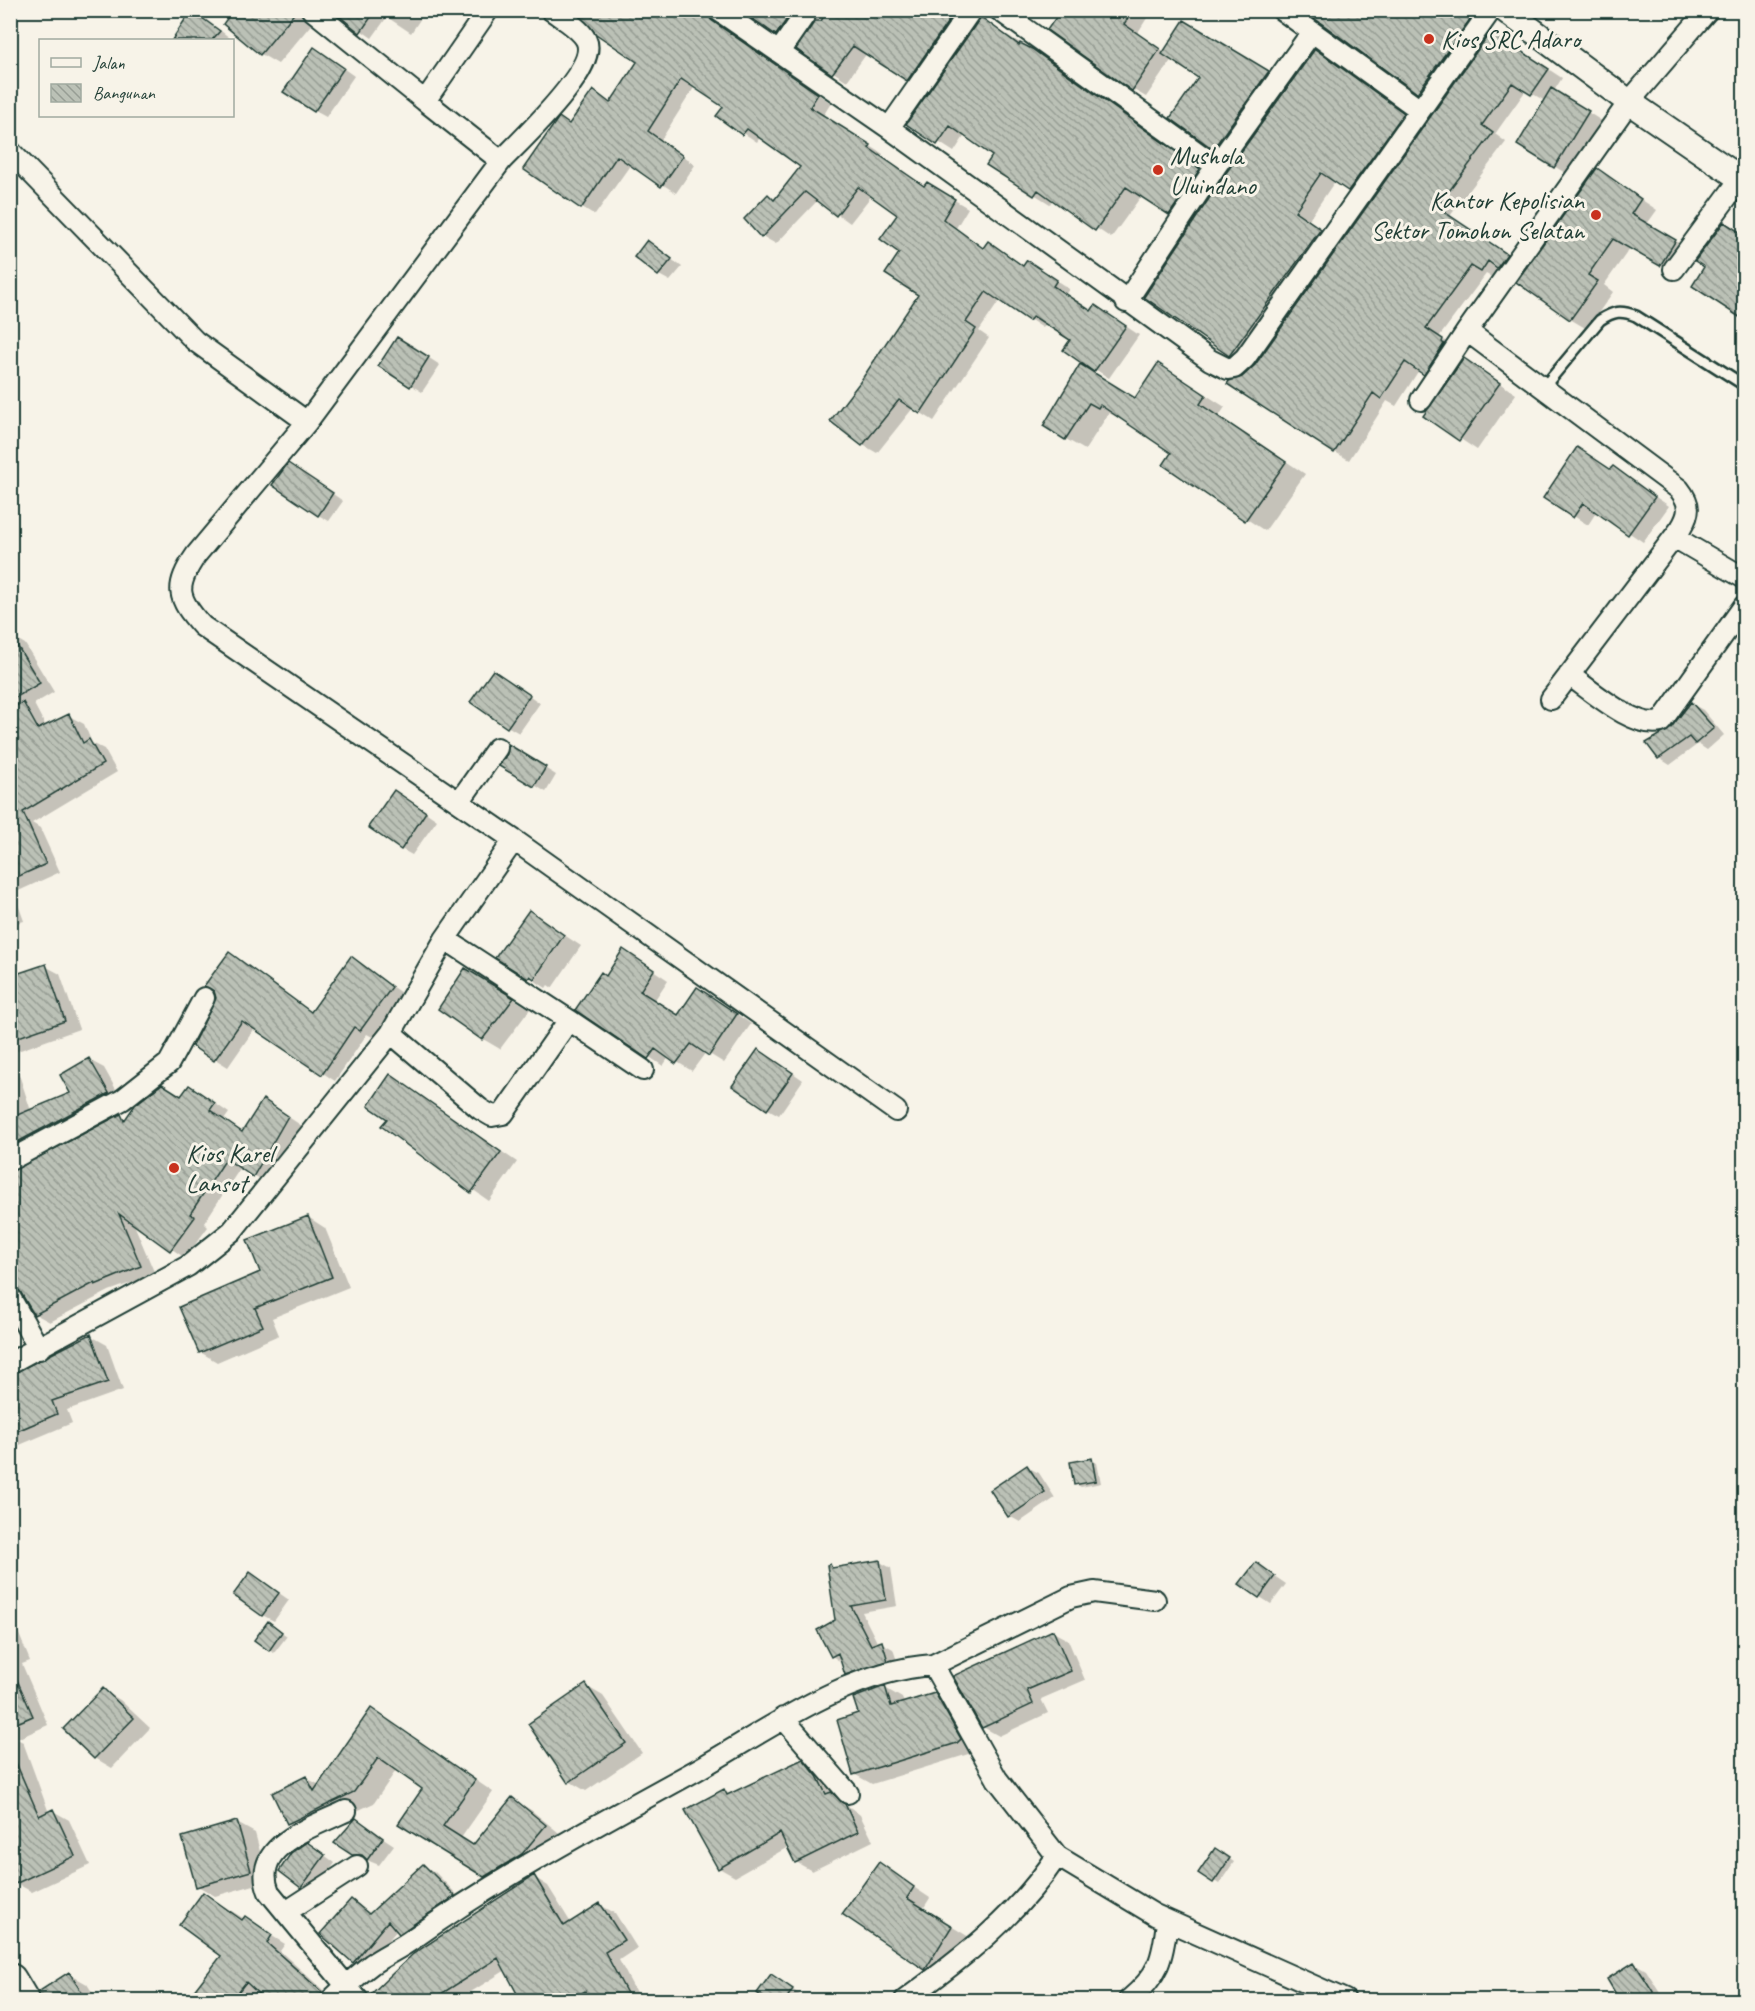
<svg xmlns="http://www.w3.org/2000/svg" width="1755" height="2011" font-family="Caveat,sans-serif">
  <defs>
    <pattern id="building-back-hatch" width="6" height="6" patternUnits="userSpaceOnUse" patternTransform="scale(1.5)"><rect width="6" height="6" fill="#bbc1b6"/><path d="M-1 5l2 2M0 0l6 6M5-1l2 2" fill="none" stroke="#979e95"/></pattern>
  </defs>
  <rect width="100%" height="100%" fill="#f7f3e8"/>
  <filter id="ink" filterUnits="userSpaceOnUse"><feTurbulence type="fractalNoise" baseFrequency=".0167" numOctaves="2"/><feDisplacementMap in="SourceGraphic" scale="12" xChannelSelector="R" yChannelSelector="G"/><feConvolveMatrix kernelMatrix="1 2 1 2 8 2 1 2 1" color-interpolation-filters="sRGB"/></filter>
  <g filter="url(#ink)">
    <path fill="#0003" d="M235,10h67l13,10 -37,44 -17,-10 -36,-30z
      M346,10h71l6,5 -12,18 -24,-16 -15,21 -30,-21z
      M742,10h71l-22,32z
      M821,10h153l-52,78 -55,-35 -20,28 -49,-32z
      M1063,10h89l-15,24 28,18 57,-9 60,37 -54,76 -56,-38 28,-40 -28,-19 -26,38 -14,-8z
      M1306,10h153l25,17 -52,73z
      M1560,10h11l-3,5z
      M192,11l11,6 27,21 -2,2h-47l-4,-4z
      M981,19l67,41 166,119 -28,44 -44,-28 -31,43 -58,-39 -3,5 -62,-39 7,-9 -30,-21 -11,17 -45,-29z
      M711,21l120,82 -8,13 60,38 -1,2 43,31 2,-3 41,24 -12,20 28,21 4,-6 36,23 17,4 28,19 -4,6 27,17 17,3 30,20 -30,43 -44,-28 7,-10 -26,-17 -3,5 -43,-28 -21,31 10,7 -55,83 -21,-13 -36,45 -14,-8 -31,-24 29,-38 59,-88 -19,-43 -2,-38 -27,-19 -22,28 -32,-23 -42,44 -14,-8 6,-40 8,5 26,-35 -42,-29 -3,5 -39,-26 7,-10 -30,-20 -34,54 34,25 -19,28 -45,-29 -36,51 -13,-8 -12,-82 23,-33 18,11z
      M1505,41l57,37 -8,13 51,32 -33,54 -53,-32 26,-44 -19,-11 -31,44 11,8 -56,74 70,47 -25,16 -9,-5 -47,63 18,12 -19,32 -19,-11 -23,36 -9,-5 -38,59 -14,-8 -92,-74 13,-12z
      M1315,51l102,71 -54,76 -28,-17 -27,40 27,18 -91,124 -98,-66z
      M326,56l28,20 -28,41 -11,-6z
      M1744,114v18l-8,-6z
      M1597,170l60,40 -10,14 45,27 -14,23 -48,-26 -26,37 9,7 -26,37 -17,-10z
      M1724,223l20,13v84l-50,-35 12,-19z
      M648,242l34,25 -12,14 -11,-6z
      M409,345l31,20 -18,27 -42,-27z
      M1464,360l52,34 -39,56 -51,-34z
      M1159,365l66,42 -6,9 86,58 -40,57 -100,-66 8,-13 -53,-35 -1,1 -10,-5 -24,37 -19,-11 34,-61 35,22z
      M1613,468l56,38 -26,36 -46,-31 -9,14 -43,-27z
      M300,471l43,30 -14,20 -11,-6z
      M10,635l15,9 29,48 -20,12 12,23 23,-11 15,8 8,19 12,6 13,23 -85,51 8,5 20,44 -46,21 10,28 -14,4z
      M504,678l36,25 -21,30 -12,-7z
      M1692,704l11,6 21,25 -17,15 -9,-6 -28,21 -11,-7 12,-27z
      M509,746l47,29 -10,17 -45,-27 8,-10z
      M405,798l32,22 -25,35 -11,-6z
      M529,912l52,34 -29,42 -4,-3 -2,3 -48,-31z
      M230,954l82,59 39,-55 53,37 -30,43 -7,-4 -32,47 -80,-53 -27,39 -34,-21 24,-48z
      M638,960l30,20 -14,21 25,16 33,-20 39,27 -27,39 -18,-11 -14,19 -23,-14 -6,9 -86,-57z
      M45,966l15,8 19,55 -67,24 19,58 42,-17 16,-34 15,8 19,34 -111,66 1,5 108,-57 6,4 55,-23 22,-1 25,17 -5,7 19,13 35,-23 24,16 -34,58 -27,-17 -37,56 4,4 -23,31 -52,-36 22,52 -46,17 -59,31 -15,-8 -12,-21 -13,10v-325z
      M483,980l47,29 -30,40 -17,-10z
      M770,1057l33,23 -24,35 -11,-6z
      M390,1076l127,86 -28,39 -106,-75 6,-8z
      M308,1217l17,11 24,59 -77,31 7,17 -62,27 -17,-10z
      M91,1336l16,9 16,45 -56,20 5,13 -62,26v-74z
      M1092,1460l5,3 4,20 -20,4 -6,-3z
      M1027,1467l12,6 16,25 -35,24 -11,-6z
      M880,1562l11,6 6,38 -35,6 16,32 4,-1 11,6 6,18 -41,14 -12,-7 -5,-12 -9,-6 5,-35 -7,-55 6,3z
      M1257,1564l29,20 -15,20 -11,-7z
      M262,1581l27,19 -15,21 -12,-6z
      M10,1620l4,2 16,39 -8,3 26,61 -31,14 6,3 26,71 4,-2 16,9 21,45 -58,27 -16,-9 -6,-12z
      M273,1626l14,10 -13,17 -5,-3z
      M1053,1632l15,8 17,40 -44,19 7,14 -49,23 -16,-9z
      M586,1686l17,10 39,57 -56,38 -17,-10z
      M885,1688l17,10 2,5 31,-9 17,11 23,47 -103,32 -18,-10 6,-60z
      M103,1690l17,10 30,28 -38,40 -17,-10z
      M372,1710l121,82 -32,46 13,8 38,-47 19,11 33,27 -60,50 -104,-63 24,-36 -27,-19 -23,34 -67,31 -19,-11 18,-45 14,7z
      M803,1761l16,9 14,17 5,11 22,17 13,26 -61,30 -16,-9 -8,-15 -53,30 -16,-9 5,-77 7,4z
      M356,1820l38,25 -15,20 -27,-11z
      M237,1823l18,10 13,48 -53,15 -17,-10z
      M319,1851l16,12 -22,30 -32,-24z
      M1221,1853l13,9 -15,22 -19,-12z
      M879,1864l51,34 -7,11 46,28 -26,42 -99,-65z
      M423,1866l12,6 30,31 -54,36 -14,-9 -32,38 -11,-7 -3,-60 20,13z
      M534,1877l14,9 23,37 29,-18 15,8 22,35 -18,12 21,40h-117l-17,-30 -48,30h-88v-3z
      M204,1894l81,50 -5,7 54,49h-152l3,-3 4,2 34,-43z
      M1634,1963l12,7 19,30h-43z
      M69,1974l18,10 10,16h-56z
      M782,1982l21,15 -3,3h-30z
      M1187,1996l8,4h-14z"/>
    <path fill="url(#building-back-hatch)" stroke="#1f3d34" stroke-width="1.5" d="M191,10l29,21 -8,9h-40z
      M233,10h64l-37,45 -37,-31z
      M332,10h44l-16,23z
      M573,10h133l5,10 107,74 -8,13 61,38 -2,3 55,38 3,-4 28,17 -12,20 40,29 5,-7 35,25 4,-6 30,20 -4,6 38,25 4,-6 31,21 -32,46 -31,-22 7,-10 -37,-24 -4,5 -43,-29 -20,30 10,7 -56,85 -21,-14 -37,46 -32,-25 30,-39 58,-87 -33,-21 14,-21 -19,-14 17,-24 -39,-28 -22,29 -31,-24 -44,46 -17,-19 24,-25 6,6 26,-33 -53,-38 -5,6 -26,-19 7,-9 -42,-28 -33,52 35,25 -22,31 -44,-31 -36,53 -58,-40 36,-52 10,7 24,-34 17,13 27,-41 -41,-28z
      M740,10h53l-17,25z
      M828,10h39l12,9 6,-9h71l-49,71 -54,-35 -21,28 -36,-25 19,-28h6z
      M1061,10h72l-9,14 36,25 -28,42 -85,-61z
      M1303,10h158l10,8 -54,75z
      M981,17l38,28 1,-2 12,6 168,120 -31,46 -43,-28 -31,44 -57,-41 -4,6 -48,-31 6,-9 -42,-30 -13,19 -31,-21z
      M1184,20l85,51 -56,78 -43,-31 28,-40 -36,-24z
      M1491,31l58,38 -18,26 -19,-12 -30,42 11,8 -56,74 70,47 -10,14 -9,-7 -7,11 -10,-6 -45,62 17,11 -1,3 2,2 -20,31 -19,-13 -24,37 -8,-6 -39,60 -107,-69 2,-3 13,-4 13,-12z
      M314,47l30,21 -30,44 -31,-20z
      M1315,49l89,64 -56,78 -27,-18 -26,38 26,18 -92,127 -85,-59 82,-124z
      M1551,88l38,23 -35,57 -37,-23z
      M1597,168l44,31 -10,15 45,26 -16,26 -47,-27 -25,36 10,6 -28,39 -54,-38z
      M1724,222l20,13v85l-52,-34 12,-19 -9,-6z
      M647,240l25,19 -14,17 -24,-19z
      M397,337l32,20 -19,30 -32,-21z
      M1464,358l36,25 -41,58 -36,-25z
      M1158,363l48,32 -6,9 86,58 -41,59 -82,-56 8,-12 -71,-48 -2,3 -9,-5 -24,37 -22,-14 37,-62 55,34z
      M1577,447l33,22 3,-3 42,31 -27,38 -45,-32 -10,15 -30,-20z
      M288,463l45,30 -15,23 -46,-31z
      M10,634l30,49 -30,18z
      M493,670l37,25 -23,33 -37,-26z
      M23,702l15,27 31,-15 14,29 6,-4 14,25 -80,48 23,52 -36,16v-171z
      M1691,702l23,26 -19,16 -6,-7 -31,22 -12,-16 24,-14z
      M508,744l38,23 -12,20 -35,-21 8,-12z
      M394,790l32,22 -25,38 -33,-23z
      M529,910l35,25 -30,44 -4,-3 -2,3 -33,-21z
      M623,949l31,21 -14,21 38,24 19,-28 40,27 -28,42 -18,-12 -15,20 -21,-15 -7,10 -73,-49 26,-38 5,4z
      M229,952l82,60 40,-56 41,31 -32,44 -6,-4 -32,48 -80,-54 -28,40 -22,-15 24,-48 -2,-7 -10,-5z
      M46,964l19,57 -55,19v-64z
      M465,968l49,30 -32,42 -44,-31z
      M758,1049l35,24 -26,37 -35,-24z
      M89,1058l20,35 -99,53v-28l60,-25 -10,-18z
      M390,1074l111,78 -30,41 -90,-67 6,-7 -19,-13z
      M162,1084l19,12 8,-11 26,18 -5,7 32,22 21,-33 25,17 -35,61 -27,-18 -36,55 5,3 -25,34 -51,-37 22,52 -46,19 -1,-2 -60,32 -14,-24 -10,-6v-113l111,-58 3,7 11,-16z
      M308,1216l24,61 -77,31 8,18 -64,27 -20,-46 81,-35 -13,-32z
      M91,1334l17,48 -56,19 5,13 -47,20v-59z
      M1092,1458l4,23 -22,4 -4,-23z
      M1027,1465l18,27 -37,25 -18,-27z
      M880,1560l6,40 -35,6 20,39 11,-4 6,20 -43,14 -7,-22 -7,4 -14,-27 18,-10 -8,-55 3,-1 2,4z
      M1256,1562l19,14 -16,22 -20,-14z
      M250,1572l29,21 -17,23 -29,-21z
      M268,1621l14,11 -13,19 -15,-11z
      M1053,1630l18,41 -44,19 6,14 -51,24 -29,-52z
      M10,1664l23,52 -23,10z
      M586,1684l40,59 -58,40 -40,-59z
      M885,1686l6,20 44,-13 26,46 -4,4 -104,32 -16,-55 21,-7 -5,-15z
      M103,1688l31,30 -40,41 -31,-30z
      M371,1708l104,72 -32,46 30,19 39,-48 34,28 -24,29 -38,23 -86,-53 24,-35 -44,-31 -24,34 -67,32 -15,-31 34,-17 8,15z
      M10,1749l29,67 14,-7 22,47 -60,28 -5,-10z
      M803,1759l14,17 9,18 5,-2 14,12 13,28 -63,31 -15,-30 -62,36 -33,-59 39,-21 3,6z
      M356,1818l27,20 -16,22 -5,-5h-10l-18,-12z
      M237,1821l14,50 -55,16 -14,-50z
      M307,1842l18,13 -24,33 -22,-17 12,-18z
      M1215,1848l15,10 -17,25 -15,-10z
      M879,1862l35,25 -7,11 45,28 -27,44 -83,-56z
      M423,1864l32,32 -56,38 -11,-13 -35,42 -33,-29 31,-35 18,15z
      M534,1875l30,51 36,-23 24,37 -19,12 26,49h-42l-4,-10 -17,10h-47l-23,-43 -68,43h-60l-1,-5 44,-42z
      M203,1892l39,28 3,-4 27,19 -5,8 55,49 -3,9h-53l-20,-19 -15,19h-45l35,-45 -42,-31z
      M1634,1962l25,39h-39l-13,-22z
      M69,1972l18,29h-47l-2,-9z
      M771,1974l22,15 -8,12h-18l-10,-8z"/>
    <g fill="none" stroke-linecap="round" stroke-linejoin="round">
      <defs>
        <path id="service" d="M1543,388l57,-68c14,-9 21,-10 36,-4l108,69"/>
        <path id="minor" d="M312,10l113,91
          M718,10l171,118 321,232 18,9 6,-1 11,-10 246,-348
          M999,10l217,156
          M1282,10l138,100
          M779,52l29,-42
          M889,128l82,-118
          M10,151l185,190 112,81
          M501,161c19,-20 99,-94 85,-121 -6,-12 -24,-22 -35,-30
          M1674,269l67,-91
          M1126,302l90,-136 96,-134
          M1421,400l46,-69
          M1674,537l70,41
          M1569,675c22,15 65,54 92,47l83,-116
          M1551,699l130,-171c9,-15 10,-24 -2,-39l-212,-158 162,-229 79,-92
          M459,802l38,-54
          M514,840l382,271
          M445,939l124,81
          M391,1033l89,76 12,7 11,-2 66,-94 74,50
          M10,1160l112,-60 47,-37 35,-65
          M10,1297l29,52
          M10,1363l178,-97 44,-35 159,-198 54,-94 69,-99 -312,-214c-25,-28 -28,-39 -6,-71l111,-133 194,-261 -76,-60 63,-91
          M933,1665l138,-68 23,-5 61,8
          M783,1718l65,75
          M346,1811c-33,16 -96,34 -77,81l89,108
          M286,1912l71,-46
          M331,2000c13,-12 26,-25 41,-36 13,-9 29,-16 42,-26 89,-63 185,-114 281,-167 73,-41 151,-100 238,-106l64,114 60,77 98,59 190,85
          M905,2000c58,-42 112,-84 152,-144
          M1129,2000c30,-25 34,-41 38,-79"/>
        <path id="tertiary" d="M1505,10l124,92 115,79"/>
        <path id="trunk" d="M10,1980l12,20"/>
      </defs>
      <use href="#service" stroke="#1f3d34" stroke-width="14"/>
      <use href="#minor" stroke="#1f3d34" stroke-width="24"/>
      <use href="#tertiary" stroke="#1f3d34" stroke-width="28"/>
      <use href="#trunk" stroke="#1f3d34" stroke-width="36"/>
      <use href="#service" stroke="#f7f3e8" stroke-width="9"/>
      <use href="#minor" stroke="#f7f3e8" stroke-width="20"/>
      <use href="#tertiary" stroke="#f7f3e8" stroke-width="24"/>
      <use href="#trunk" stroke="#f7f3e8" stroke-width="32"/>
    </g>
  </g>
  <g fill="#c8321e" stroke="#f7f3e8" stroke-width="2">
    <circle cx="1429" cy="39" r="6"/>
    <circle cx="1158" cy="170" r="6"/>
    <circle cx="1596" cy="215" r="6"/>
    <circle cx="174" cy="1168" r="6"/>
  </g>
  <g text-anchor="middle" stroke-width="6" stroke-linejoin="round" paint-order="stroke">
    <g font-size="26" fill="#1f3d34" stroke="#f7f3e8" text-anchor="start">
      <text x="1441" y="48">Kios SRC Adaro</text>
      <text x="1170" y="164">Mushola<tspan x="1170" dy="30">Uluindano</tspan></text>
      <text x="1584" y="209" text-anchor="end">Kantor Kepolisian<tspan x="1584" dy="30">Sektor Tomohon Selatan</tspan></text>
      <text x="186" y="1162">Kios Karel<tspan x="186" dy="30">Lansot</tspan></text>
    </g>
  </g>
  <rect width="1755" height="2011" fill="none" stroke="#f7f3e8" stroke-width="36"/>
  <rect x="18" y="18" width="1719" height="1975" fill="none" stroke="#1f3d34" stroke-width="2" filter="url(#ink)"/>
  <rect x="39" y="39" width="195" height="78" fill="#f7f3e8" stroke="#a1aaa0" stroke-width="1.5"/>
  <rect x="51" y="58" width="30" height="9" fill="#f7f3e8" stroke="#a1aaa0" stroke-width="1.5"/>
  <text x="93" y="69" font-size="18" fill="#1f3d34">Jalan</text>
  <rect x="51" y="84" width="30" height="18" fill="url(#building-back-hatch)" stroke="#a1aaa0" stroke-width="1.5"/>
  <text x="93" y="99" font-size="18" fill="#1f3d34">Bangunan</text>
</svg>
